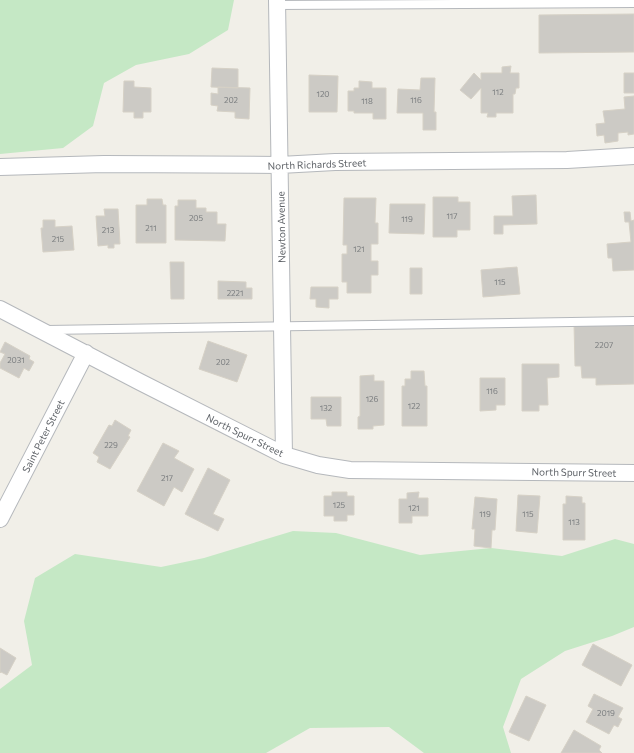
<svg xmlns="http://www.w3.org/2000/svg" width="634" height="753" font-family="Commissioner,sans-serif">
  <rect width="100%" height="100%" fill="#f1efe8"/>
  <path fill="#c5e8c5" d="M0,0h234l-6,30 -39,24 -53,11 -32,18 -11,43 -30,22 -63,6z
    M293,531l43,2 84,22 71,-7 71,8 53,-17 19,5v83l-22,9 -47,15 -44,28 -18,48 8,26h-87l-35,-26 -79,1 -44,25h-266v-64l32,-24 -8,-44 11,-43 40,-24 86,13 43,-9z"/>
  <path fill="#cccac5" stroke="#d6d1c6" d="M634,14v38l-95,1v-38z
    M511,66l-1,7h9v15h-3l-1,6h-2v19h-17v4h-9l1,-4h-7v-25l-10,11 -11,-9 14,-17 7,7v-7h21v-6z
    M212,68l26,1v19l-27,-1z
    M624,73h10v20h-10z
    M309,75l29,1 -1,36h-28z
    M421,78h14l-1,34h2v18h-13v-17h-26l1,-24 22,1z
    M124,81h10v6l17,1v24h-8v6h-9v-6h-11z
    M359,81l13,1v6h14v31h-13v-6h-19v-2h-6v-20h6v-3h5z
    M218,87l32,1 -1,31 -14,-1v-6l-18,-1 1,-5 -7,-1v-12l7,1z
    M634,96v38l-6,1v-3l-10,1v8l-13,2 -1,-8 -7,1 -1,-12 9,-1 -2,-12 22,-2 -1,-12z
    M536,195l1,29 -34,1v9h-9v-18h19l-1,-20z
    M433,197h25v5h12v28h-13v7h-24z
    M344,198h32l-1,25h3v21h-7v17h7v14h-7v18h-24v-11h-5v-28h5v-9h-4z
    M147,199h15l1,6h3v38h-30v-38h11z
    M178,200h18v8h10v4h11v12h9l-1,17 -50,-1v-34h3z
    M390,204h35l-1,30 -35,-1z
    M104,209h14l2,35h-6v4h-6v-3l-10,1 -2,-30h9z
    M624,212h6l1,9 3,-1v50l-21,1 -1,-13h-4l-1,-14 24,-2 -2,-20h-4z
    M43,220h12v7l17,-1 2,24 -31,2 -2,-24h2z
    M170,262h14v37h-13z
    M517,267l3,27 -37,3 -2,-27z
    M410,268h12v26h-12z
    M218,281l28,1v6h6v11h-34z
    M311,287h27v12h-9v9l-13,-1v-8h-6z
    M634,323v61l-38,1v-7h-14l-1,-12h-6l-1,-42z
    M208,341l39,14 -10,27 -38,-13z
    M5,342l25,14 -1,3 5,3 -5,9 -5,-3 -5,10 -19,-10v-5l5,-9 -5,-2z
    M522,364h37v13l-12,1 1,27h-9v6h-17z
    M411,371h13l1,15h2v40h-25v-40h3v-7h6z
    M374,375v6h10v44l-11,1v3h-15v-12l2,-1v-40z
    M480,378h25v27h-9v5l-16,1z
    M311,397h30v29h-14l-1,-7h-15z
    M115,420l16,10 -3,6 2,1 -20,32 -13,-7 2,-5 -6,-4 16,-28 3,1z
    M163,443l16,8 -5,7 20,11 -12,23 -8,-5 -10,19 -27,-15z
    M208,468l22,12 -17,34 11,5 -6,12 -33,-17z
    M332,492h15v4h7v19h-7v6h-13v-5h-10v-20h8z
    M419,492l-1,6h10v18h-16v7h-13v-24h8v-6z
    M518,495l22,1 -3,37 -21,-2z
    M566,496l16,1v6h3v37h-22v-36h3z
    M475,497l22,2 -2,31h-3l-1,18 -17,-2 1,-17h-3z
    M593,644l39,21 -11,21 -39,-21z
    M0,648l16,10 -9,17 -6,-3 -1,1z
    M594,694l29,14 -5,9 4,2 -4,8 -4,-2 -5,9 -23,-12 7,-13 -5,-3z
    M526,696l20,9 -17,36 -20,-9z
    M574,730l27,16 -2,4 3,3h-41z"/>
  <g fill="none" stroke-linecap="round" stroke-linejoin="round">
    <defs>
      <path id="lane" d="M277,5l357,-2
        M47,330l587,-9"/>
      <path id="street" d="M277,0l7,455
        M0,167l104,-3 176,1 55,-3 232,-2 67,-4
        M0,309l140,73 144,73 34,10 32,5 284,3
        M0,519l86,-166"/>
    </defs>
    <use href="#lane" stroke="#b5b8bc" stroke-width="10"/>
    <use href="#street" stroke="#b5b8bc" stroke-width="18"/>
    <use href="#lane" stroke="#fff" stroke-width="8"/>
    <use href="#street" stroke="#fff" stroke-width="16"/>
  </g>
  <g text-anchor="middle" stroke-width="3" stroke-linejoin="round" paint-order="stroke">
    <g font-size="8" fill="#7a7d7f">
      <text x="498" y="95">112</text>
      <text x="323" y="97">120</text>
      <text x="231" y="103">202</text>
      <text x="416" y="103">116</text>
      <text x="367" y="104">118</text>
      <text x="452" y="219">117</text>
      <text x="196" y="221">205</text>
      <text x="407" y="222">119</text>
      <text x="151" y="231">211</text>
      <text x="108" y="233">213</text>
      <text x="58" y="242">215</text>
      <text x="359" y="252">121</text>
      <text x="500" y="285">115</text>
      <text x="235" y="296">2221</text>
      <text x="604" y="348">2207</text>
      <text x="16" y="363">2031</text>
      <text x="223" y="365">202</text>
      <text x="492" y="394">116</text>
      <text x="372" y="402">126</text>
      <text x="414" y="409">122</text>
      <text x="326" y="411">132</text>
      <text x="111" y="448">229</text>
      <text x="167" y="481">217</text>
      <text x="339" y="508">125</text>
      <text x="414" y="511">121</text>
      <text x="485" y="517">119</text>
      <text x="528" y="517">115</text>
      <text x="574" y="525">113</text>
      <text x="606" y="716">2019</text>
    </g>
    <g font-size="10" fill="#5f6368" stroke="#fff">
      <text transform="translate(317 164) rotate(-2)" y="4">North Richards Street</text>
      <text transform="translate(281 227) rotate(-91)" y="4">Newton Avenue</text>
      <text transform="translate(245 435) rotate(26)" y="4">North Spurr Street</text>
      <text transform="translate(43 436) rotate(-63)" y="4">Saint Peter Street</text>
      <text transform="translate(574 472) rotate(1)" y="4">North Spurr Street</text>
    </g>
  </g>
</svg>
